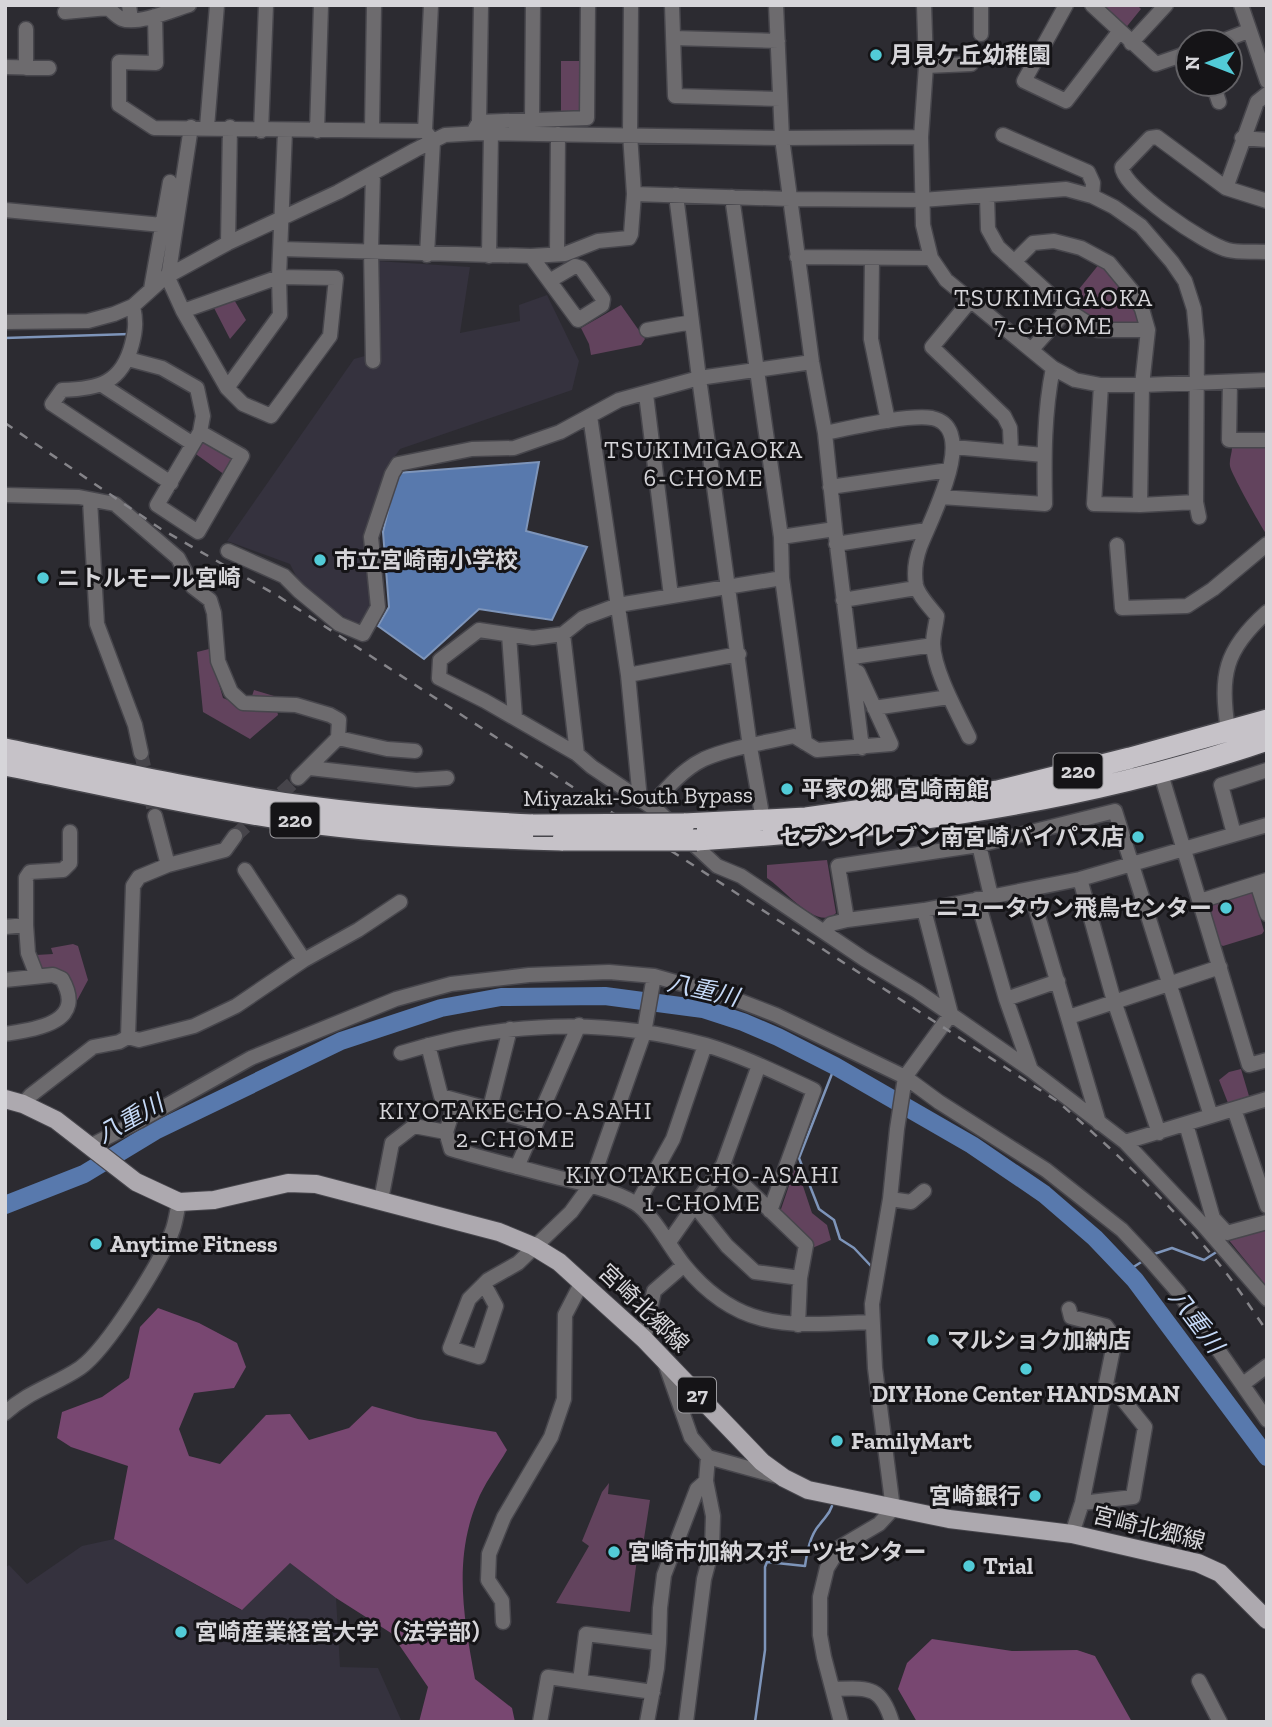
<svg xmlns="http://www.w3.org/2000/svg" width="1272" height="1727" font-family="'Zilla Slab','Noto Sans JP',serif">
  <rect width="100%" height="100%" fill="#2c2b31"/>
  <path fill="#35323e" d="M376,261l94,6 -10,66 60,-12 -1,-16 28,-10 32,66 -7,29 -172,59 -14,20 -21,67 5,70 -8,23 -60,-41 -12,-24 -63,-23 127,-182 25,-7z
    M114,1539l127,71 49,-47 46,35 4,69 38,1 24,54h-390l-7,-5v-149l4,-3 18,19 55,-38z"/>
  <path fill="#62435d" d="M1100,5h37l4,4 -17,21z
    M561,61h24l-3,51 -21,1z
    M1100,263l33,40 8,19 -4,5 -37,-1 -33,-22z
    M233,298l13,22 -16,19 -17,-33z
    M621,305l24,34 -4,6 -50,10 -2,-11 -8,-16z
    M203,438l32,19 -10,18 -32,-23z
    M1232,448h35v82l-2,2c-5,-7 -35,-61 -35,-66 -1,-6 2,-13 2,-18z
    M209,649l14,49 25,10 6,-18 20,6 4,19 -28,24 -47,-27 -6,-60z
    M827,860l9,53c-18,19 -52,-24 -69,-35v-13z
    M1249,890l4,3 11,38 -2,3 -39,12 -4,-2 -13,-39z
    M73,944l5,2 10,34 -15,28 -1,-11 -34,-30 -2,-12 17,-1 -2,-6z
    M1241,1069l8,27 -21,7 -9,-23 10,-8z
    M796,1165l16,48 15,12 4,15 -21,9 -30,-37z
    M1264,1227l3,8v52l-39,-48z
    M609,1483l-1,11 42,6 -7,45 2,1 -3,13h-5l-7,53 -74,-9 33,-57 -7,-5 20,-49z"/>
  <path fill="#784771" d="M158,1308l41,15 38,20 9,24 -12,21 -40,5 -15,36 10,27 31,8 46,-49 24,-1 19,26 40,-12 23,-22 46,13 78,13 11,18c-10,17 -23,34 -30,52 -24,58 -13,118 -2,177l37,29 3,14h-96l9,-35 -37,-54 -55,-35 -46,-35 -48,47 -128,-71 14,-73 -57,-19 -14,-9 5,-26 40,-15 27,-19 11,-51z
    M932,1639l80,12 65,-1 18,6 37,66h-215l-19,-33 9,-26z"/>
  <path fill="#5879ad" stroke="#7e95ba" stroke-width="2" d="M539,462l-13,69 61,16 -35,73 -73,-11 -55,50 -46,-33 11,-19 -6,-75 14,-59z"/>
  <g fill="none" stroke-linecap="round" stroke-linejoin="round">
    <path stroke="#7e95ba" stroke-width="2.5" d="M5,338l125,-4
      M835,1066l-36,92 20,51 15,11 6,19 14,9 17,18
      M1151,1255l21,-7 32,12 14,-9
      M1127,1271l16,-10
      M755,1722l10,-72v-83l2,-5 38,4c2,-14 5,-31 15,-42 6,-8 9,-9 12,-18"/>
    <path stroke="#5879ad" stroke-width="18" d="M5,1205l79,-31 71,-43 186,-90 100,-33 60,-11 104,-1 98,13 40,13 35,15 57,29 137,79 72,49 51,44 40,42 132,177"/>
    <path stroke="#46444a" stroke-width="14" stroke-dasharray="14 7" stroke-linecap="butt" d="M141,753l14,63
      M235,836l63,-58"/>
    <defs>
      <path id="minor" d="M129,5l2,15
        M672,5l3,91 105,3
        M776,5l6,133 30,224 13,71 10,96 27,219
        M924,5l2,61 -5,71 2,88 8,33 15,22 107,88 22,12 26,5h41l125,-5
        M1066,5l-42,76 42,20 53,-69
        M1092,5l64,59 32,-11
        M1241,5l26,76
        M65,12l43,-4c4,3 9,9 14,11 16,6 51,-9 67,-14
        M155,16l1,47 -37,-1v43l35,23 271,3 8,10 -6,114
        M26,29v39
        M981,34v-29
        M673,38l105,3
        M1220,42l28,-11
        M1131,43l35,-38
        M926,66l45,-2
        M5,67l44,1
        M1213,84l6,18
        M532,120l1,-115
        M479,122l108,-4 1,-113
        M207,127l10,-122
        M475,129l4,-7 2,-117
        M372,130l2,-125
        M261,131l5,-126
        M317,131l4,-126
        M425,131l6,-126
        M1003,135l85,37 5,11 -1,13
        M1242,138l25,2
        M1226,188l31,-86 10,-8
        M634,194l156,5 132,1 144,-11 26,7 22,11 27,19 31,36 13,19 9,28 3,32 -1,161 3,15
        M676,195l23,183 51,369 13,73
        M987,196l1,33 10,18 69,63 -35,39
        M732,197l49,340 1,41 23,165
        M1267,201l-41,-13 -69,-51 -7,1 -28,29c0,21 84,78 106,83 12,3 26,1 39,2
        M5,210l157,15
        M228,243l2,-116
        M281,249l250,7 34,-2 33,-13 31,-3 2,-4 3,-40 -4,-60 1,-129
        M557,254l1,-120
        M489,256l2,-123
        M531,256l47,64 24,-15 1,-6 -22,-31 -6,-2 -24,14
        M797,257l134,1
        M872,259l-1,80 17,82
        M1014,262l19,-19 21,-2 27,7 28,15 24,29 9,17 6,21 -6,55 -2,120
        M151,289l19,-107
        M970,301l-38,46 72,69 6,12 1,24
        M133,306c3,14 3,23 -1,38 -10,39 -33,45 -70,46l-10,14 119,79
        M1067,310l31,20h50
        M183,311l96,-34 57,1 -6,58 -59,80 -28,-12 -16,-16 -44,-77 -15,-33 23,-151
        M5,322l83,-1 26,-7 19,-8 31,-28 64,-35 110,-51 77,-42 30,-15 35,-2 302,5 139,-1
        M647,330l45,-8
        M128,359l34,9 35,20 6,28 -3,16 -43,73 41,27 44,-76 -42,-24
        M373,361l-2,-111 2,-77
        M1230,382l-1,58h38
        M102,385l91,59
        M1101,385l-7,119 46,1 56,-3
        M227,388l53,-73 -1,-38 6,-146
        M646,394l25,202
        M590,416l38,259 12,125
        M825,433c25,-5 83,-19 107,-15 49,10 -3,104 -12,129 -4,11 -6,26 -4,38 2,10 14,22 21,31 -1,9 -4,19 -4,28 1,27 24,68 36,93
        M953,447l91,8
        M830,487l119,-17
        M5,495l74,2 36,7 63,54 15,29 17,13 4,13 4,48 13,31 12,11 53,2 34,10 9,5 -1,18 -40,40
        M941,497l104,7c-1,-46 -1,-92 8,-136
        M90,500l7,124 38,101 6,28
        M781,537l54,-8
        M836,544l91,-14
        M1117,545l5,63 65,-2 26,-17 54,-45
        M228,551l56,25 15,15 40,33 24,10 15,-27 -7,-70 21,-63 6,-10 74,-15 42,-1 46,-16 59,-32 80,-22 113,-16
        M782,578l-164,27 -35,13 -20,16 -30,4 -54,-8 -39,30 -1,18 46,23 92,53 15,13 67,45 58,54 24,10 123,83 53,32 114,79 94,72 78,83 64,74
        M843,600l73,-12
        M563,634l14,120
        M509,635l6,83
        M853,657l80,-12
        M628,675l111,-21
        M874,708l75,-11
        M1228,731c-8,-56 -4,-81 39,-119
        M338,738l49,11 28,2
        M310,768l106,12 31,-2
        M1161,774l88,291 18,-5
        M651,806c15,-17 32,-37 53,-47 28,-12 60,-16 90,-23l23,14 74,-6 -33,-72
        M155,816l13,49
        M1234,834l-13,-49 46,-15
        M979,845l12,51
        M245,870l59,90
        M1080,879l34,122 45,132
        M1257,883l10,31
        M1030,889l69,234
        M977,899l29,100 25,71
        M1200,901l67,-21
        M924,910l27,104
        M847,920l-9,-54 141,-21 136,-34 96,305
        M26,925v-47l4,-6 33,-2 7,-7v-31
        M5,927l21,-2 2,28 9,23
        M824,932l7,-8 16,-4 77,-10 156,-31 187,-54
        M5,980l48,-5 9,4c25,44 -26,50 -57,55
        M1006,999l52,-18
        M1069,1017l151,-50
        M128,1037l5,-151 6,-9 29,-12 57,-15 10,-14
        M428,1045l13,51 95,26
        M401,1053c100,-31 204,-36 305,-8 37,11 73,29 108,45l-44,121
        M456,1101l-10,31 5,17c31,9 62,17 93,25 30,8 63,13 91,29 17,10 36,46 49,62 56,69 109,60 188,57
        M23,1104l8,-9 62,-48 26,-5 9,-5 11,3 55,-14 42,-20 68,-46 54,-30 42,-28
        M490,1108l20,-79
        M1234,1109l33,97
        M1186,1124l27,94 14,15 40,-11
        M1125,1142l142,-43
        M90,1146l49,-25 112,-63 145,-59 55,-15 78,-9 80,-3 45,4 78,22 44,17 129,62 34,25 107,68 76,60 29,31 27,31 89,128
        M723,1165l83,80 -6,33 -2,47
        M517,1167l62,-142
        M890,1199l21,3 13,-11
        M381,1200l11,-57 22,-17 32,6
        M637,1204l36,-65 32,-94
        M695,1206l32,40 28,26 45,6
        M669,1242l54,-77 36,-100
        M484,1284l12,22 -17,51 -29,-9 19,-49 19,-19 30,-17 53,-51 19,-26 54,-153 10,-57
        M1069,1309l2,8 35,9 9,13 -33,164 -10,31
        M644,1339l10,-48 30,-26
        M665,1363l26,74 17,20 69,19
        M1243,1384l24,-18
        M5,1413c24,-22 50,-28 75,-45 27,-19 82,-107 93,-139 3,-9 4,-18 6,-27
        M1082,1503l51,-6 12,-70 -29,-36 -12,-2
        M503,1622l-1,-21 -14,-21 1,-26 15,-37 47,-80 13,-38 1,-84 17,-33
        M659,1643l1,-35 4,-33 33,-86 9,-8
        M580,1681l6,-47 73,9 -2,25 -10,54
        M1199,1681l21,41
        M833,1689c35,-1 48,-4 59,33
        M540,1722l8,-45 105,15
        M686,1722l18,-143 8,-30 1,-33 -7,-35 2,-24
        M841,1722l-17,-65 -4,-22v-38l7,-29 13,-21 39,-23 14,-15 -18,-141 -3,-64 18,-105 7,-70 8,-52 46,-63"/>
      <path id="major" d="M5,1099l18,5 33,16 80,62 43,20 35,-2 74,-17 28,1 183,48 34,14 26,16 85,77 118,123 22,16 24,12 141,29 123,15 126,29 22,10 47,47"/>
      <path id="highway" d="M5,749c101,21 202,44 305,58 74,10 148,14 223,18
        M5,765c104,21 209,45 314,59 81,10 163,14 244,16
        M684,824l122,-6 192,-27 132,-33 137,-38
        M697,840c193,-12 387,-37 570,-100"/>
    </defs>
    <use href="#minor" stroke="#47464c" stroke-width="17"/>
    <use href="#major" stroke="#47464c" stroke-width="20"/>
    <use href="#highway" stroke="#47464c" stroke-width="24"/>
    <use href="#minor" stroke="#6d6b6e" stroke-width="14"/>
    <use href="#major" stroke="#ada9af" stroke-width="18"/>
    <use href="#highway" stroke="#c6c2c8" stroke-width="21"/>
    <path stroke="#858489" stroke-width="2.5" stroke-dasharray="9 9" stroke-linecap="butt" d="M5,423l156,106 117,67 779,505c60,52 117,106 166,168 16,20 29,41 44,62"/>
    <defs>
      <path id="highway-bridge" d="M533,825l151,-1
        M563,840h134"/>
    </defs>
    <use href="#highway-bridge" stroke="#47464c" stroke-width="24" stroke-linecap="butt"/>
    <use href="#highway-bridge" stroke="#c6c2c8" stroke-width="21"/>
  </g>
  <g fill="#52cbd7" stroke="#151417" stroke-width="2.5">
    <circle cx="876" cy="55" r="7"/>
    <circle cx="320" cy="560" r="7"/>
    <circle cx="43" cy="578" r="7"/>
    <circle cx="787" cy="789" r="7"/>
    <circle cx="1138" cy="837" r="7"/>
    <circle cx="1226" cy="908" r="7"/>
    <circle cx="96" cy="1244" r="7"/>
    <circle cx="933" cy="1340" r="7"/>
    <circle cx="1026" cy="1369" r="7"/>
    <circle cx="837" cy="1441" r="7"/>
    <circle cx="1035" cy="1496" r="7"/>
    <circle cx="614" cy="1552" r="7"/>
    <circle cx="969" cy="1566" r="7"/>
    <circle cx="181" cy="1632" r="7"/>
  </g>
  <g text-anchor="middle" stroke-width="6" stroke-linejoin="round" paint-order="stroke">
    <g fill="#151417" stroke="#9c9b9f" stroke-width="2">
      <rect x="1053.5" y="753.5" width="49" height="35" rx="5"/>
      <rect x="270.5" y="802.5" width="49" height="35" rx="5"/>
      <rect x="678" y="1377.5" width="38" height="35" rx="5"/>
    </g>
    <g font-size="21" font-weight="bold" fill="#d6d5d9">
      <text x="1078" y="778">220</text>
      <text x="295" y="827">220</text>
      <text x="697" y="1402">27</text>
    </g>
    <g font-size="23" font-weight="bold" fill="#d6d5d9" stroke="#151417" text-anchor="start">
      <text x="890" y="63">月見ケ丘幼稚園</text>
      <text x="334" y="568">市立宮崎南小学校</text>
      <text x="57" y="586">ニトルモール宮崎</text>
      <text x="801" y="797">平家の郷 宮崎南館</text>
      <text x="1124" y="845" text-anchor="end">セブンイレブン南宮崎バイパス店</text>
      <text x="1212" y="916" text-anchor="end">ニュータウン飛鳥センター</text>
      <text x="110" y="1252">Anytime Fitness</text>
      <text x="947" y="1348">マルショク加納店</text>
      <text x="1026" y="1402" text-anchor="middle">DIY Hone Center HANDSMAN</text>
      <text x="851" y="1449">FamilyMart</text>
      <text x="1021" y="1504" text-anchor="end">宮崎銀行</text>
      <text x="628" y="1560">宮崎市加納スポーツセンター</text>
      <text x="983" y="1574">Trial</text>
      <text x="195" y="1640">宮崎産業経営大学（法学部）</text>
    </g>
    <g font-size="23" fill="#d6d5d9" stroke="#151417">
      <text transform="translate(638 796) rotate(-1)" y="8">Miyazaki-South Bypass</text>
      <text transform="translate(644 1308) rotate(44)" y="8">宮崎北郷線</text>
      <text transform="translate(1149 1528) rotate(14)" y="8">宮崎北郷線</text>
    </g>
    <g font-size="24" letter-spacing="2" fill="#d6d5d9" stroke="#151417">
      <text x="1054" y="306">TSUKIMIGAOKA<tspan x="1054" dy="28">7-CHOME</tspan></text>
      <text x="704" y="458">TSUKIMIGAOKA<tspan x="704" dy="28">6-CHOME</tspan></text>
      <text x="516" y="1119">KIYOTAKECHO-ASAHI<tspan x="516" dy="28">2-CHOME</tspan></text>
      <text x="703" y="1183">KIYOTAKECHO-ASAHI<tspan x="703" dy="28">1-CHOME</tspan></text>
    </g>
    <g font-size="24" font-style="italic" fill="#c5d9f7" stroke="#151417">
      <text transform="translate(703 990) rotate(13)" y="8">八重川</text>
      <text transform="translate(130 1119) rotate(-29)" y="8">八重川</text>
      <text transform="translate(1196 1321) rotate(53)" y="8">八重川</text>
    </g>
  </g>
  <rect width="1272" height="1727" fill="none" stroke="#d6d5d9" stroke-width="14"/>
  <g transform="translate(1209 63) rotate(270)"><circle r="33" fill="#151417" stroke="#626165" stroke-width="2"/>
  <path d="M0-5L12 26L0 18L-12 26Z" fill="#52cbd7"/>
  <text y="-10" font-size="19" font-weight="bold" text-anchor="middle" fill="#d6d5d9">N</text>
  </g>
</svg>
